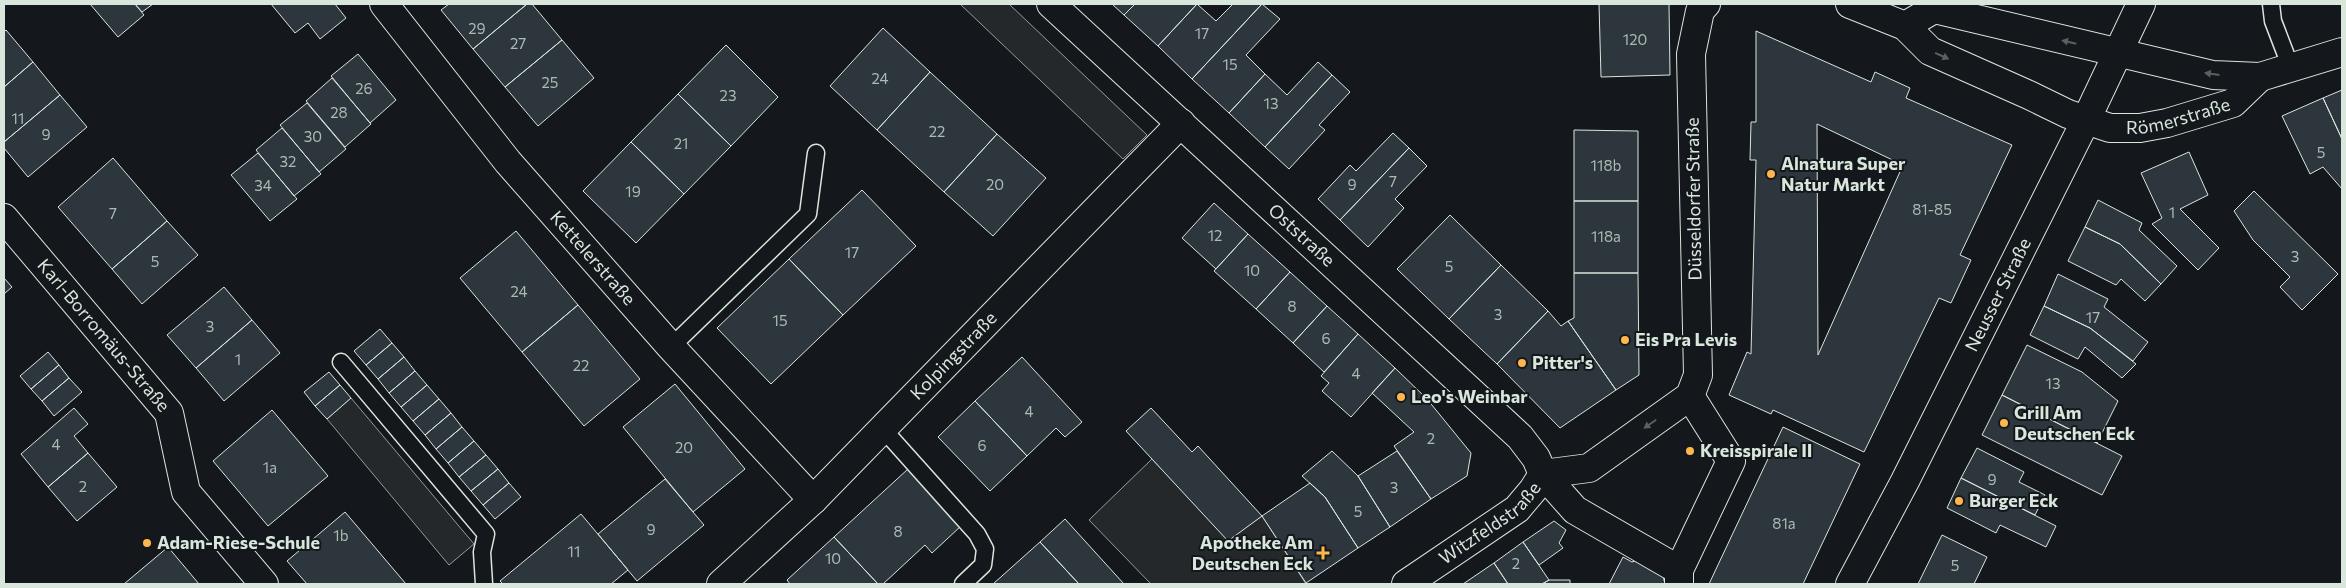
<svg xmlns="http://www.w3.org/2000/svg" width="2346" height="588" font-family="Commissioner,sans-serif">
  <rect width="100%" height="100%" fill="#14181c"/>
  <path fill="#24282b" stroke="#939e99" d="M960,4h49l138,131 -24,24z
    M351,398l123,146 -25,21 -122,-146z
    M1152,459l76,81 34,-24 44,68h-155l-62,-64z"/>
  <path fill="#2c363c" stroke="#d8e6dc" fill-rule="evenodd" d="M90,4h45l9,11 -26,22z
    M135,4h18l-11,8z
    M271,4h64l11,14 -26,21 -12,-16 -13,10z
    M449,4h78l-54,45 -32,-39z
    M527,4h5l30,36 -57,47 -32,-38z
    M1112,4h23l-11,11z
    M1135,4h62l-39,42 -34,-31z
    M1197,4l19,17 17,-17h29l-70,75 -34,-33z
    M1262,4l18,15 -34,36 19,19 -36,39 -37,-34z
    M1599,4h70l1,71 -69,2z
    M883,28l47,44 -53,58 -47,-44z
    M6,30l27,32 -29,25v-55z
    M1756,31l115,51 4,-10 35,16 -4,10 106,47 -52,110 11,5 -20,43 -12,-5 -75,154 -91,-42 -2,4 -42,-19 18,-43 4,2 5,-194h-6l1,-38h5zM1817,124l86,41 -85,190z
    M562,40l32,38 -56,48 -33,-39z
    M726,45l52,52 -47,49 -53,-52z
    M358,54l38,46 -26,23 -39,-47z
    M33,62l27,33 -56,47v-55z
    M1318,62l14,13 -67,72 -36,-34 36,-39 22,21z
    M930,72l67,62 -53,58 -67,-62z
    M1332,75l18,17 -31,33 6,5 -36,39 -24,-22z
    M332,78l39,46 -26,23 -39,-46z
    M2342,90v49l-19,-41z
    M678,94l53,52 -47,48 -53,-52z
    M60,95l27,32 -59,50 -24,-29v-6z
    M2323,98l19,41v50l-19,-22 -13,7 -28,-58z
    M307,103l39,46 -27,23 -39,-47z
    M282,128l39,46 -27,22 -38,-46z
    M1574,130l64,1v70h-64z
    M1393,133l16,15 -69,72 -22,-21 32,-34 6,6z
    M997,134l49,44 -53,58 -49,-44z
    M631,142l53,52 -48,49 -53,-52z
    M1409,148l18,18 -32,33 9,9 -36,39 -28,-27z
    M2189,152l19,43 -28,14 39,39 -21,22 -46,-46 10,-6 -21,-45z
    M258,153l39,46 -27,22 -39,-46z
    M113,158l54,63 -55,48 -54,-62z
    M862,190l54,56 -73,69 -54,-56z
    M2254,191l84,83 -36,36 -22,-23 10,-10 -37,-37 -19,-29z
    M2098,200l44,23 -3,7 38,36 -16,18 -41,-40 -35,-17z
    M1574,201h64v72h-64z
    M1214,203l34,31 -32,35 -34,-31z
    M1450,215l51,50 -52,54 -52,-50z
    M167,221l31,34 -56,49 -30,-35z
    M2085,227l35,17 41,40 -16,17 -24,-22 -5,6 -48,-24z
    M516,231l62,74 -56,47 -62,-74z
    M1248,234l42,38 -34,37 -42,-38z
    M789,259l54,56 -72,69 -54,-56z
    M1501,265l47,46 -51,53 -48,-45z
    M1290,272l37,34 -34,37 -37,-34z
    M1574,273h64l1,102 -23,15 -48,-69 6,-3z
    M2058,274l50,25 -4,8 44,35 -15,19 -43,-33 -46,-22z
    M4,278l8,9 -8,7z
    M224,287l28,33 -56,48 -29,-33z
    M578,305l62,74 -56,47 -62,-74z
    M1327,306l31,28 -34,38 -31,-29z
    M2044,306l46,22 46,36 -14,14 -37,-31 -7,12 -48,-24z
    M1548,311l13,15 7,-5 48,69 -56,38 -63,-64z
    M252,320l28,33 -56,48 -28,-33z
    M380,329l12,14 -26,22 -12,-14z
    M1358,334l37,34 -44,49 -29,-26 7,-8 -8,-7z
    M392,343l12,14 -26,22 -12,-14z
    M2027,345l55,27 36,29 -21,42 -95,-48z
    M48,352l11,13 -28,24 -11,-13z
    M404,357l11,14 -26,22 -11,-14z
    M1022,357l60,65 -17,15 -9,-9 -29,28 -52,-55z
    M59,365l10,13 -27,23 -11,-12z
    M1395,368l32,31 44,54 -4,23 -36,23 -37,-53 20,-14 -42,-39z
    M415,371l12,14 -26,22 -12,-14z
    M329,372l11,13 -25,21 -11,-14z
    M69,378l13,14 -28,24 -12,-15z
    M675,384l70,85 -52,43 -70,-85z
    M340,385l11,13 -24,21 -12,-13z
    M427,385l12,14 -26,22 -12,-14z
    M2002,395l120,61 -20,39 -120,-60z
    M439,399l12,14 -26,22 -12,-14z
    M975,401l52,55 -37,35 -52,-54z
    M74,408l14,16 -14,12 14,17 -40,34 -27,-33z
    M1151,408l41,44 6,-6 64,70 -34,25 -102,-110z
    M272,410l56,66 -60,50 -55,-65z
    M451,413l11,14 -26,22 -11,-14z
    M462,427l12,14 -26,22 -12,-14z
    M1783,427l77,37 -57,120h-94z
    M474,441l12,14 -27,22 -11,-14z
    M1977,448l47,24 -5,10 26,13 -10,20 -74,-37z
    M1332,451l26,25 32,51 -32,21 -33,-51 -23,-21z
    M1397,451l34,48 -41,28 -32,-51z
    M88,453l29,34 -40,34 -29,-34z
    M486,455l12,14 -27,22 -12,-14z
    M498,469l11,14 -26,22 -12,-14z
    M908,469l53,57 -29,27 -7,-8 -42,39h-5l-44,-47z
    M1961,478l95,48 -10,21 -46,-22 -4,8 -49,-25z
    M665,479l39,46 -67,56 -39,-47z
    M509,483l12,14 -26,22 -12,-14z
    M1310,483l15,14 33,51 -52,35 -44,-67z
    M345,512l61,72h-99l-20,-23z
    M581,514l47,56 -17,14h-108l-3,-3z
    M1065,519l59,65h-45l-39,-42z
    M1554,521l12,9 -7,13 4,5 -24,17 -16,-23z
    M1942,535l45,22 -13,27h-56z
    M834,537l44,47h-88l-3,-4z
    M1040,542l39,42h-86z
    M1523,542l26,38 -7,4h-34l-14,-21z
    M168,547l31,37h-75z
    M1623,557l9,5 6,-2 25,16 2,8h-56z
    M1494,563l14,21h-45z
    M1549,580h21v4h-28z"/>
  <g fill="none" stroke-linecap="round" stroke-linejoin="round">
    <defs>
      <path id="lane" d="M2271,4l2,17 18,47
        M671,347l137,-133 8,-61
        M341,362l145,172 -4,18 2,32
        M883,429l94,105 8,15 -2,16 -20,19"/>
      <g id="street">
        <path id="s1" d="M384,4l124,158 163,185 142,153"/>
        <path id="s2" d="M1051,4l469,433 16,21 7,16 32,36 104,60"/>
        <path id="s3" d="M4,218l165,195 17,79 78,92"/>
        <path d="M1543,474l46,-6 101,-72 8,-21 -7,-321 9,-43 6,-7"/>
        <path id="s4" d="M721,584l92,-84 368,-377"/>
        <path id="s5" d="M1406,584l111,-75 16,-19 10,-16"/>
        <path d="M1679,584v-14l52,-109 -41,-65"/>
      </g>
      <g id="secondary">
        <path id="s6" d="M1850,4l55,22 25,25 99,44 39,19 42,14h30l27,-5 66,-20 27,-26"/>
        <path d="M1905,26l29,-17 279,66 47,2 82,-25"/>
        <path id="s7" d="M1850,584l55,-103 181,-361 55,-116"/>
      </g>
    </defs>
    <use href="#lane" stroke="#d8e6dc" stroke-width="19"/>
    <use href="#street" stroke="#d8e6dc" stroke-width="30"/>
    <use href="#secondary" stroke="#d8e6dc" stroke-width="30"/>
    <use href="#lane" stroke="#14181c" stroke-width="16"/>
    <use href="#street" stroke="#14181c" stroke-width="28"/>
    <use href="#secondary" stroke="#14181c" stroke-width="28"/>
  </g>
  <defs><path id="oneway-solid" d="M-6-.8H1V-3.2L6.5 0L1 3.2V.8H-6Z" transform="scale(1.25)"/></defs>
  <g fill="#59605f">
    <use href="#oneway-solid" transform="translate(2069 42) rotate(-167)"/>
    <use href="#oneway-solid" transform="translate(1942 56) rotate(24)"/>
    <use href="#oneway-solid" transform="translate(2212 74) rotate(-172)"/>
    <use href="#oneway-solid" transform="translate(1650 424) rotate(145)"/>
  </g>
  <g fill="#ffb74d" stroke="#14181c" stroke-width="2">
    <circle cx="1771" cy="174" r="5"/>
    <circle cx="1625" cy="340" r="5"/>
    <circle cx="1522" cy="363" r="5"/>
    <circle cx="1401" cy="397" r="5"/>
    <circle cx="2004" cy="423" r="5"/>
    <circle cx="1690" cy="451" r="5"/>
    <circle cx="1959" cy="501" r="5"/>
    <circle cx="147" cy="543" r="5"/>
    <path d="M1320.5 545.5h5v5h5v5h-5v5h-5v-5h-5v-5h5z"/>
  </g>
  <g text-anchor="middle" stroke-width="4" stroke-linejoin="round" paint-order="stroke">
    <g font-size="15" fill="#adbab4">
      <text x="477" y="34">29</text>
      <text x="1202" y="39">17</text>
      <text x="1635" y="45">120</text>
      <text x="518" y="49">27</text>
      <text x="1230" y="70">15</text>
      <text x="880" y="84">24</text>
      <text x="550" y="88">25</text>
      <text x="364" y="94">26</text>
      <text x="728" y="101">23</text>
      <text x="1271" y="109">13</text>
      <text x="339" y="118">28</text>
      <text x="18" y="124">11</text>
      <text x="937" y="137">22</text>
      <text x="46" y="140">9</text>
      <text x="313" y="142">30</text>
      <text x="681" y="149">21</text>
      <text x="2321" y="158">5</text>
      <text x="288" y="167">32</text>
      <text x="1606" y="171">118b</text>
      <text x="1393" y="187">7</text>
      <text x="995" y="190">20</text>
      <text x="1352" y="190">9</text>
      <text x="263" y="191">34</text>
      <text x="633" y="197">19</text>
      <text x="1932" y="215">81-85</text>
      <text x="2172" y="218">1</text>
      <text x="113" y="219">7</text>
      <text x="1215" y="241">12</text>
      <text x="1606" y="242">118a</text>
      <text x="852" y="258">17</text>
      <text x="2295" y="262">3</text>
      <text x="155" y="267">5</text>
      <text x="1449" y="272">5</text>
      <text x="1252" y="276">10</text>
      <text x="519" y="297">24</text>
      <text x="1292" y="312">8</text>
      <text x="1498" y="320">3</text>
      <text x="2093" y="323">17</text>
      <text x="780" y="326">15</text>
      <text x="210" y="332">3</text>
      <text x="1326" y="344">6</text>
      <text x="238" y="365">1</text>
      <text x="581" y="371">22</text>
      <text x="1356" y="379">4</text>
      <text x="2053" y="389">13</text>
      <text x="1029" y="417">4</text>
      <text x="1431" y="444">2</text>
      <text x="56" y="450">4</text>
      <text x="982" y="451">6</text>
      <text x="684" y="453">20</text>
      <text x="270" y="473">1a</text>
      <text x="1992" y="485">9</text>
      <text x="83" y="492">2</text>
      <text x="1394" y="493">3</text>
      <text x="1358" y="517">5</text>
      <text x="1784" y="529">81a</text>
      <text x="651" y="535">9</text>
      <text x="898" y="537">8</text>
      <text x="341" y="541">1b</text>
      <text x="574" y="557">11</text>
      <text x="833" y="564">10</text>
      <text x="1516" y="569">2</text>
      <text x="1955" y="571">5</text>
    </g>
    <g font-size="18" fill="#d8e6dc" stroke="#14181c">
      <text dy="6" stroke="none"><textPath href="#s6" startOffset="360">Römerstraße</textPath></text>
      <text transform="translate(1694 199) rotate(-91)" y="6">Düsseldorfer Straße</text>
      <text dy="6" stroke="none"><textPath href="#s2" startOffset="341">Oststraße</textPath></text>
      <text dy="6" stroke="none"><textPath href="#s1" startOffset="329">Kettelerstraße</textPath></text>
      <text dy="6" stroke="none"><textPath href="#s7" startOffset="325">Neusser Straße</textPath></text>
      <text dy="6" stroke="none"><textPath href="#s3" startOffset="154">Karl-Borromäus-Straße</textPath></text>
      <text dy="6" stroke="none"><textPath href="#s4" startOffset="326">Kolpingstraße</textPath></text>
      <text dy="6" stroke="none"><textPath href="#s5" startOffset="104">Witzfeldstraße</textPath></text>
    </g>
    <g font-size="18" font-weight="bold" fill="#d8e6dc" stroke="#14181c" text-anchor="start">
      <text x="1781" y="170">Alnatura Super<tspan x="1781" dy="21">Natur Markt</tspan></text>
      <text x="1635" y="346">Eis Pra Levis</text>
      <text x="1532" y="369">Pitter's</text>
      <text x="1411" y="403">Leo's Weinbar</text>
      <text x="2014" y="419">Grill Am<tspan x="2014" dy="21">Deutschen Eck</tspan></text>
      <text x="1700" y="457">Kreisspirale II</text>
      <text x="1969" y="507">Burger Eck</text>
      <text x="157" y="549">Adam-Riese-Schule</text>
      <text x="1313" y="549" text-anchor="end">Apotheke Am<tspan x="1313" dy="21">Deutschen Eck</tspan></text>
    </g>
  </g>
  <rect width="2346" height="588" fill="none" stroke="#d8e6dc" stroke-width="10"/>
</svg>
